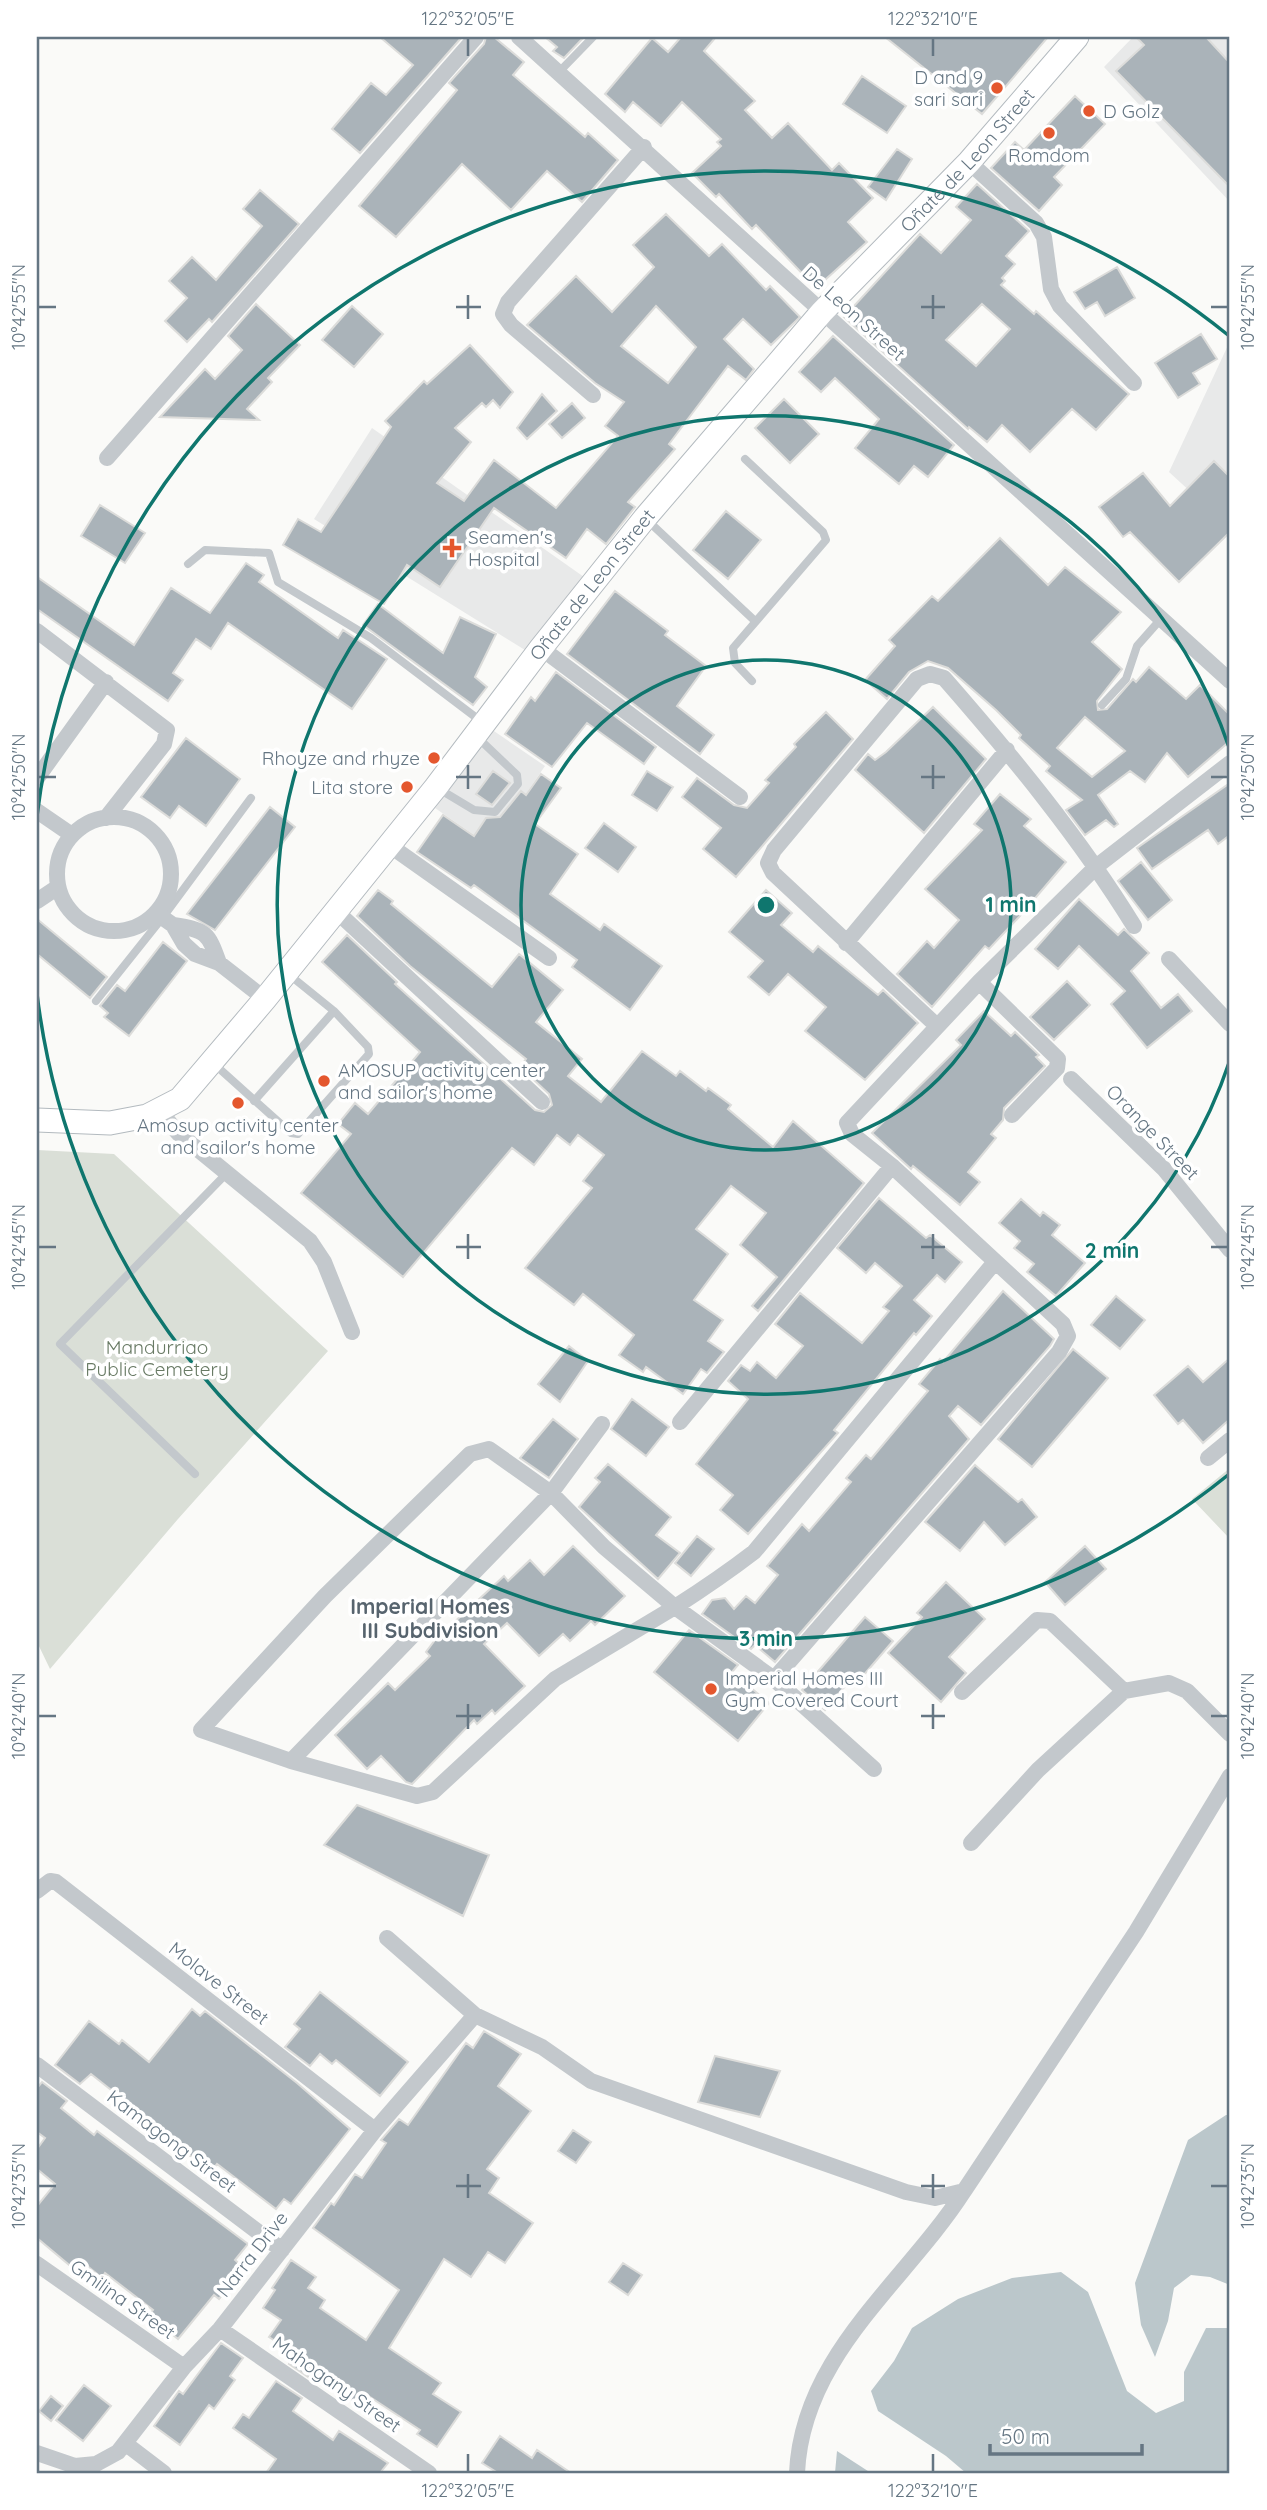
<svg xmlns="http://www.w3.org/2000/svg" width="1267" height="2510" font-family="Quicksand,sans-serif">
  <rect width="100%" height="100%" fill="#fafaf8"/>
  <path fill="#e8e9e9" d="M1133,37h97v165l-126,-135z
    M1230,341v187l-61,-56z
    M372,428l212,149 -59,73 -211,-131z
    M491,729l54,37 -55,80 -55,-38z"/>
  <path fill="#dadfd7" d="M37,1150l77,4 214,197 -150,168 -128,150 -13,-27z
    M1230,1468v71l-38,-40z"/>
  <path fill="#bbc7cb" d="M1226,2115h4v170l-20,-8 -19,-2 -17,13 -6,33 -13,36 -14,-32 -6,-42 53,-143z
    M1061,2272l27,20 39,99 29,22 28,-12v-29l22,-44h24v145h-264l-20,-17 -68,-45 -7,-20 23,-30 18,-33 46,-29 54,-21z
    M837,2451l34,22h-36z"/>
  <path fill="#aab3b9" stroke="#dcdcda" stroke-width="2" fill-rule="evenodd" d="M380,37h82l-102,116 -28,-24 39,-46 15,12 27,-30z
    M486,37h8l30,25 -11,13 72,62 3,-4 30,27 -36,42 -35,-31 -36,39 -49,-46 -66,73 -37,-31 98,-116 -8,-7 35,-39z
    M545,37h39l-20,21 -11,-7 4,-4z
    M681,37h35l-12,14 51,50 -10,9 27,28 16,-15 44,47 7,-7 34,35 -25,24 19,20 -51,46 -60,-63 -4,4 -33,-35 -3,3 -24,-24 29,-27 -4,-4 4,-3 -39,-37 -21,24 -28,-24 -8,10 -20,-18 47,-56 16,14z
    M885,37h163l-66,77z
    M1136,37h70l24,26v124l-114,-116 28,-26z
    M862,76l44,30 -19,27 -44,-29z
    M1075,96l30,28 -51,53 8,8 -23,26 -48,-43 24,-26 9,8z
    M897,149l15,10 -26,41 -18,-13z
    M977,184l52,47 -23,25 9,8 -13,14 3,3 -4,4 33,29 2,-3 93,83 -33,36 -24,-21 -42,43 -28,-27 -15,17 -18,-15 -1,2 -124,-112 76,-83 21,19 30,-33 -15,-13zM982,304l28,25 -34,37 -30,-26z
    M260,190l39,34 -87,98 -3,-3 -22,23 -22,-21 22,-23 -18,-17 23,-24 24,23 46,-54 -19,-17z
    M666,214l43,42 13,-12 44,46 4,-4 30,31 -29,28 -28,-26 -19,20 30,30 -8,11 -18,-14 -59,78 6,5 -47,53 7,5 -29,37 -19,-15 -21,29 -72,-50 -54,79 -33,-22 -23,39 -101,-59 15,-26 23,13 70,-105 -6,-6 39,-40 3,3 43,-39 43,47 -13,16 -7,-8 -7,7 -4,-4 -27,25 16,14 -34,41 27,18 30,-41 62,48 62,-72 -13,-10 19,-24 -29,-19 -68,-58 49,-49 36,36 42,-45 -21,-22zM656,306l40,41 -28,36 -47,-37z
    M1117,267l18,31 -30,18 -8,-14 -12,7 -11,-17z
    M256,304l44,41 -32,33 4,4 -25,27 12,11 -99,-3 45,-48 10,10 27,-29 -14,-14z
    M352,306l31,28 -29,33 -32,-27z
    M1201,334l16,25 -24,14 7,11 -22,14 -23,-35z
    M833,336l121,109 -26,32 -14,-11 -15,18 -44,-36 24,-29 -44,-41 -14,14 -22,-20z
    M542,394l15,17 -30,28 -10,-11z
    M784,399l35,35 -29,29 -35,-35z
    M572,403l13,15 -23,20 -13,-14z
    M1214,461l16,16v55l-51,50 -49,-50 -7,5 -24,-30 44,-34 27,33z
    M100,505l45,28 -20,30 -44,-27z
    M726,511l35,29 -33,39 -35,-29z
    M1000,538l48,47 17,-18 56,45 -29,30 30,27 -25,32 1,9 9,-1 26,-30 3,3 13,-15 37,32 14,-14 30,30v26l-42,36 -21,-24 -22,29 -15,-11 -32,24 20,29 -4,3 -8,-7 -21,15 -19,-25 16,-10 -36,-29 4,-5 -31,-28 2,-3 -25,-25 -48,-42 -20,-7 -19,11 -22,27 -22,-19 30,-34 -6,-6 43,-44 6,5zM1085,717l40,34 -33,26 -35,-29z
    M246,563l18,12 -5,7 79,56 5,-8 44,29 -35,50 -124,-86 -17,26 -15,-10 -23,34 10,7 -15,21 -131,-92v-32l97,68 37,-57 39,25z
    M615,591l53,40 -3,4 41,31 -29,40 37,29 -14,19 -133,-100z
    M378,604l65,49 17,-36 36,17 -21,43 12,10 -14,18 -110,-80z
    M556,672l100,75 -12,17 -57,-41 -35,44 -47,-33 26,-37 4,4z
    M933,707l53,52 -62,74 -69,-63 13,-16 7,6 11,-8z
    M826,712l27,27 -117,138 -33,-28 18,-21 -39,-31 15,-19 37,27 13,3 22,-25 -4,-3 31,-33 -2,-3z
    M186,738l54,41 -34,47 -27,-20 -9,12 -29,-21z
    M493,771l17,12 -18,22 -16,-11z
    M647,771l26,16 -16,24 -25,-16z
    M541,774l20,14 -26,36 43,30 -28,40 50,36 4,-6 58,42 -32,44 -58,-43 5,-7 -103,-75 -3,3 -54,-36 26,-37 31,21 12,-18 14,-1 21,-26 5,4z
    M1230,783v52l-12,9 -10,-14 -56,39 -15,-21z
    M1000,794l31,25 -7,7 42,36 -47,55 -30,32 -4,-3 -53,61 -35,-33 30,-33 7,7 25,-28 -34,-31 57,-59 -8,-6z
    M270,807l25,20 -80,103 -28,-16z
    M604,823l32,24 -18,25 -33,-24z
    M1141,862l31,38 -24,20 -30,-39z
    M378,890l15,11 -2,3 101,83 27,-33 44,36 -27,32 46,37 -14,17 33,26 41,-51 34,25 4,-5 26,20 2,-3 23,17 -3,4 45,38 20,-26 71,62 -106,128 -6,-5 25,-29 -37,-32 26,-32 -35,-27 -35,43 32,25 -34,46 29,20 -15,21 16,11 -17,21 -6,-4 -18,25 -37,-27 -3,5 -24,-17 15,-20 -51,-41 -9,11 -49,-37 67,-80 -9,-7 21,-26 -26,-20 -8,10 -13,-10 -23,30 -22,-17 -109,129 -102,-84 50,-59 -13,-10 17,-21 13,11 52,-62 -98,-90 25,-27 50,47 -2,2 140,126 9,2 8,-7 -3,-11 -29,-27 6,-8 -116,-93 -53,-50z
    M766,890l26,23 -11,12 32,27 5,-6 60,49 5,-5 35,33 -53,57 -60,-49 21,-24 -38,-33 -19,21 -21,-18 15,-16 -34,-29z
    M1079,899l39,36 6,-6 25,24 -18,18 30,37 17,-14 14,17 -45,37 -36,-44 14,-13 -46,-45 -21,23 -23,-20z
    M37,919l70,58 -17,21 -53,-44z
    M163,942l24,19 -58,75 -25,-19 4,-4 -8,-7 17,-21 8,6z
    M1067,981l23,24 -36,35 -24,-23z
    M984,1011l27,25 4,-4 24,23 -3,2 9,9 -41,42 -1,12 -12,14 5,4 -28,34 12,10 -20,23 -47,-39 -2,3 -39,-36 89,-88 -5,-5z
    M879,1198l47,40 4,-3 32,27 -17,20 -8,-7 -23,25 18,16 -16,19 -2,-2 -80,97 4,3 -90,101 -28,-24 13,-15 -37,-31 52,-65 -20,-18 13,-16 9,6 7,-9 19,16 27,-32 -28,-22 25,-31 62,50 12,-14 15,-18 -6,-4 19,-21 -27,-23 -9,10 -29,-25z
    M1021,1199l19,17 3,-4 17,13 -8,10 33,28 -29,33 -29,-24 7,-8 -20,-16 6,-7 -21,-18z
    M1003,1291l51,48 -4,7 -69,79 -23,-19 -9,10 20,23 -194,223 -20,-17 -4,4 -49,-35 10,-14 13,-2 9,11 12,-13 9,7 23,-28 -11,-9 35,-42 7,7 42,-49 -5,-4 20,-23 5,4 57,-68 -9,-7 21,-25 3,3z
    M1116,1296l29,24 -25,29 -29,-24z
    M569,1346l19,15 -28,41 -22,-18z
    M1073,1349l35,29 -76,89 -34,-28z
    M1230,1358v61l-27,24 -20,-23 -5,4 -24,-29 34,-29 15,16z
    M632,1399l37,28 -23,29 -35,-27z
    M553,1419l25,20 -29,39 -29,-20z
    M608,1464l63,53 -15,18 24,18 -22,26 -79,-72 21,-25 -5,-4z
    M975,1465l43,37 4,-3 15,18 -32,28 -21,-23 -24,29 -35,-29z
    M697,1536l17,13 -23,27 -16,-13z
    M573,1546l52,50 -30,29 -4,-4 -21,20 -7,-7 -24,22 -32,-33 -23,21 41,42 -30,28 -3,-4 -15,14 -3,-4 -62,64 -6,-2 -25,-26 -14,13 -32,-34 53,-52 7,7 35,-34 -4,-4 9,-12 69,-64 4,5 22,-21 14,15z
    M1085,1546l21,23 -41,36 -20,-23z
    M946,1582l39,37 -36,38 17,16 -25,29 -53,-49 34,-36 -5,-4z
    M865,1617l28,24 -37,43 -5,-5 -26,31 -23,-20z
    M689,1630l49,35 -6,7 37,31 -31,38 -84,-69z
    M357,1805l132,50 -26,61 -139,-71z
    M320,1992l88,70 -28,34 -44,-36 -4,4 -12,-10 -10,12 -25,-19 15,-18 -6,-5z
    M192,2009l8,7 5,-5 92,72 53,46 -59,75 -7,-5 -8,10 -59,-45 -6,8 -83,-64 2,-3 -39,-31 -11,10 -25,-19 34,-44 30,23 3,-4 27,22z
    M484,2031l37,23 -23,32 33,25 -44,58 12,9 -10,15 44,30 -28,40 -17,-11 -17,25 -27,-18 -55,89 52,35 -8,11 28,18 -24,35 -20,-13 3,-4 -53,-35 -8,10 -42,-28 -3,4 -25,-17 6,-10 -26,-17 12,-17 -18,-12 12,-18 -3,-2 19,-28 25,17 -8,11 17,12 -5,8 46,32 33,-50 -86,-62 18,-25 3,2 21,-31 7,4 24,-35 -5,-3 18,-21 9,6 58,-82 7,5z
    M715,2056l65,15 -20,46 -62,-15z
    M42,2082l25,19 -6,7 33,27 3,-4 151,113 -13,16 9,8 -25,31 -5,-4 -36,44 -29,-24 4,-5 -48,-37 -3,5 -21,-17 -7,8 -37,-31v-32l18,-22 -18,-15v-20l8,-11 -8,-6v-44z
    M573,2130l18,12 -15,21 -18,-12z
    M623,2263l19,12 -14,20 -19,-13z
    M221,2343l22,15 -13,18 5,4 -21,29 -5,-4 -29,40 -26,-19 25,-35 4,3z
    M276,2381l26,17 -9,13 40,29 6,-9 49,32 -8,10h-114l10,-14 -43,-31 10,-14 6,4z
    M84,2385l27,21 -28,35 -27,-21z
    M51,2396l12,10 -12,15 -12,-10z
    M500,2436l32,22 5,-8 34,23h-73l-16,-10z"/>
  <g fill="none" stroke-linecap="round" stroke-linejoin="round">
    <defs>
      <g id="secondary">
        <path id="s1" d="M37,1120l73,3 37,-7 33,-17 85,-100 171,-212 105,-139 104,-130 177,-206 147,-150 108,-125"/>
      </g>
    </defs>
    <use href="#secondary" stroke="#b3babf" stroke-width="25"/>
    <path stroke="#c3c8cc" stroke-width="8" d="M559,72l34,-35
      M745,459l78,73 3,8 -93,108 2,15 17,18
      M647,520l108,101
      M188,564l17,-14 64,3 9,29 93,56 111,84
      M1102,705l24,-26 11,-33 23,-26
      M439,789l35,21 21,2 23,-28 -1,-9 -40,-38
      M96,1001l67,-84 88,-119
      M213,1063l78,70 7,1 71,-80 -1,-7 -34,-36 -47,-38
      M254,1101l80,-90
      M195,1474l-135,-130 167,-171"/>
    <path stroke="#c3c8cc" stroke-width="16" d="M519,37l711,644
      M969,162l67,61 8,14 7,52 9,17 74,77
      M593,395l-82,-70 -8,-11 5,-12 136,-155
      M107,458l369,-421
      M37,631l130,99 -3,14 -58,74
      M541,648l199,149
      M37,778l69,-96
      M37,811l35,24
      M57 874a57 57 0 1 1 114 0a57 57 0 1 1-114 0Z
      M389,845l160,113
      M37,901l21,-14
      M336,911l206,191
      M156,913l17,12 11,19 11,10 24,9 46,36
      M173,925c33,5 35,7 46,38
      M846,943l161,-193
      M1169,959l61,65
      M979,982l79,77 -1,9 -45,47
      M937,1026l-164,-153 -5,-10 6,-13 143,-171 13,-5 14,4c69,79 135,159 190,248
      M1071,1079l93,90 66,81
      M159,1110l19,23 132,108 14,21 28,70
      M680,1422l212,-256
      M1208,1458l22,-18
      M774,1679l285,-327 9,-16 -5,-12 -171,-158 -40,-32 -5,-11 132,-141 118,-116 133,-103
      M962,1692l75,-72 13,1 74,70
      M291,1761l260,-268 51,-69
      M874,1769l-100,-90 -99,-72 -71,-60 -53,-54 -62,-44 -19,5 -145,142 -124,134 90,31 126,35 16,-4 122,-113 120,-72c28,-18 53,-35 79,-55l240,-289
      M971,1843l67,-73 86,-79 45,-8 18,8 43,43
      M37,1891l13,-10 6,1 319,248
      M387,1938l88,77 67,32 49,34 315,111 29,6 29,-7 172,-259 94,-156
      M37,2065l245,185
      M37,2264l147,103
      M220,2329l209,144
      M126,2444l38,29
      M37,2453l38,13 21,-2 22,-12 66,-85 36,-38 155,-199 100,-115
      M797,2473c5,-118 108,-190 167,-282"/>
    <use href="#secondary" stroke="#fff" stroke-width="23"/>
  </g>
  <path fill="none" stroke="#657683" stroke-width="2.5" d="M468,38v18M933,38v18M468,295v24M933,295v24M38,307h18M456,307h25M921,307h24M1211,307h17M468,765v24M933,765v24M38,777h18M456,777h25M921,777h24M1211,777h17M468,1234v25M933,1234v25M38,1247h18M456,1247h25M921,1247h24M1211,1247h17M468,1704v25M933,1704v25M38,1716h18M456,1716h25M921,1716h24M1211,1716h17M468,2174v24M933,2174v24M38,2186h18M456,2186h25M921,2186h24M1211,2186h17M468,2454v18M933,2454v18"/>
  <g fill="none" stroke="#0f766e" stroke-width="3.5">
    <circle cx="766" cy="905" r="245"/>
    <path d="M1230 1060A489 489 0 1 1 1230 750"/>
    <path d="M1228 1475A734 734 0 0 1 37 994M37 816A734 734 0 0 1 1228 335"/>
  </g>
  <g fill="#e4572e" stroke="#fff" stroke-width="2.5">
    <circle cx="997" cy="88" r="7"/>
    <circle cx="1089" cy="111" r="7"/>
    <circle cx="1049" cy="133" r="7"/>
    <path d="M448.5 537.5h7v7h7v7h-7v7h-7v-7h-7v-7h7z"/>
    <circle cx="434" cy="758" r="7"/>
    <circle cx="407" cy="787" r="7"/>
    <circle cx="324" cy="1081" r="7"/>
    <circle cx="238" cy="1103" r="7"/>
    <circle cx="711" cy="1689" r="7"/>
  </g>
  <g text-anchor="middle" stroke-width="7" stroke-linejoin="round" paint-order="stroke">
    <g font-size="19" fill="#657683" stroke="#fff" text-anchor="start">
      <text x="983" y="84" text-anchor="end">D and 9<tspan x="983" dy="22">sari sari</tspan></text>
      <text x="1103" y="118">D Golz</text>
      <text x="1049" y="162" text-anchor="middle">Romdom</text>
      <text x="468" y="544">Seamen's<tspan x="468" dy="22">Hospital</tspan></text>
      <text x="420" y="765" text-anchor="end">Rhoyze and rhyze</text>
      <text x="393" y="794" text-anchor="end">Lita store</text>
      <text x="338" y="1077">AMOSUP activity center<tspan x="338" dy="22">and sailor's home</tspan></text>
      <text x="238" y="1132" text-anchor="middle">Amosup activity center<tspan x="238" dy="22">and sailor's home</tspan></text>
      <text x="725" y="1685">Imperial Homes III<tspan x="725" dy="22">Gym Covered Court</tspan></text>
    </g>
    <g font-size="19" fill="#657683" stroke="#fff">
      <text dy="7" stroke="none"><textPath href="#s1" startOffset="1374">Oñate de Leon Street</textPath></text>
      <text transform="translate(854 313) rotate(42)" y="7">De Leon Street</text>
      <text dy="7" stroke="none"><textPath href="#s1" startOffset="807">Oñate de Leon Street</textPath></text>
      <text transform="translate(1153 1132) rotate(46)" y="7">Orange Street</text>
      <text transform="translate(219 1983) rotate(38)" y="7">Molave Street</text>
      <text transform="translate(172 2141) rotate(37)" y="7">Kamagong Street</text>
      <text transform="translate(252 2254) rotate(-52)" y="7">Narra Drive</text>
      <text transform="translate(123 2299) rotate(35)" y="7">Gmilina Street</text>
      <text transform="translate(337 2384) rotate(35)" y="7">Mahogany Street</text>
    </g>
    <g font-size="19" fill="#687a64" stroke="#fff">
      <text x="157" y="1354">Mandurriao<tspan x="157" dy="22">Public Cemetery</tspan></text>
    </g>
    <g font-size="21" font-weight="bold" fill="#57646e" stroke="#fff">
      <text x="430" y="1614">Imperial Homes<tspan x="430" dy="24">III Subdivision</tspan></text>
    </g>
  </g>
  <circle cx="766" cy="905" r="10" fill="#0f766e" stroke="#fff" stroke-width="3.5"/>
  <g font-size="21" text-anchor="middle" font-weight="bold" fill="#0f766e" stroke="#fff" stroke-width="7" stroke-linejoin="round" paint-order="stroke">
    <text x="1011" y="912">1 min</text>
    <text x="1112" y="1258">2 min</text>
    <text x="766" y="1646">3 min</text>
  </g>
  <rect width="1267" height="2510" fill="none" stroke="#ffffff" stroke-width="77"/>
  <path d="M990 2444v10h152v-10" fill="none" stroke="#657683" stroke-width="3.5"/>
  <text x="1001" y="2444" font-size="21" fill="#657683" stroke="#ffffff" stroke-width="5" paint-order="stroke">50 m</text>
  <rect x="38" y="38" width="1190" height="2434" fill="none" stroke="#657683" stroke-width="2.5"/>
  <g font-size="18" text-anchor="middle" fill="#657683">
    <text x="468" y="25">122°32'05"E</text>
    <text x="933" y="25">122°32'10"E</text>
    <text transform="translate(19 307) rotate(-90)" y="6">10°42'55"N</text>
    <text transform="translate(1248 307) rotate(-90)" y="6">10°42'55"N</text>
    <text transform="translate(19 777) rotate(-90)" y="6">10°42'50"N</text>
    <text transform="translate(1248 777) rotate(-90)" y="6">10°42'50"N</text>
    <text transform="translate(19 1247) rotate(-90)" y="6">10°42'45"N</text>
    <text transform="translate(1248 1247) rotate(-90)" y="6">10°42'45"N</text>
    <text transform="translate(19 1716) rotate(-90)" y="6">10°42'40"N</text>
    <text transform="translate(1248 1716) rotate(-90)" y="6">10°42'40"N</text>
    <text transform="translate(19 2186) rotate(-90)" y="6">10°42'35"N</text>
    <text transform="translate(1248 2186) rotate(-90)" y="6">10°42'35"N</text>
    <text x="468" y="2497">122°32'05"E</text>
    <text x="933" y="2497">122°32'10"E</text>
  </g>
</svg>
